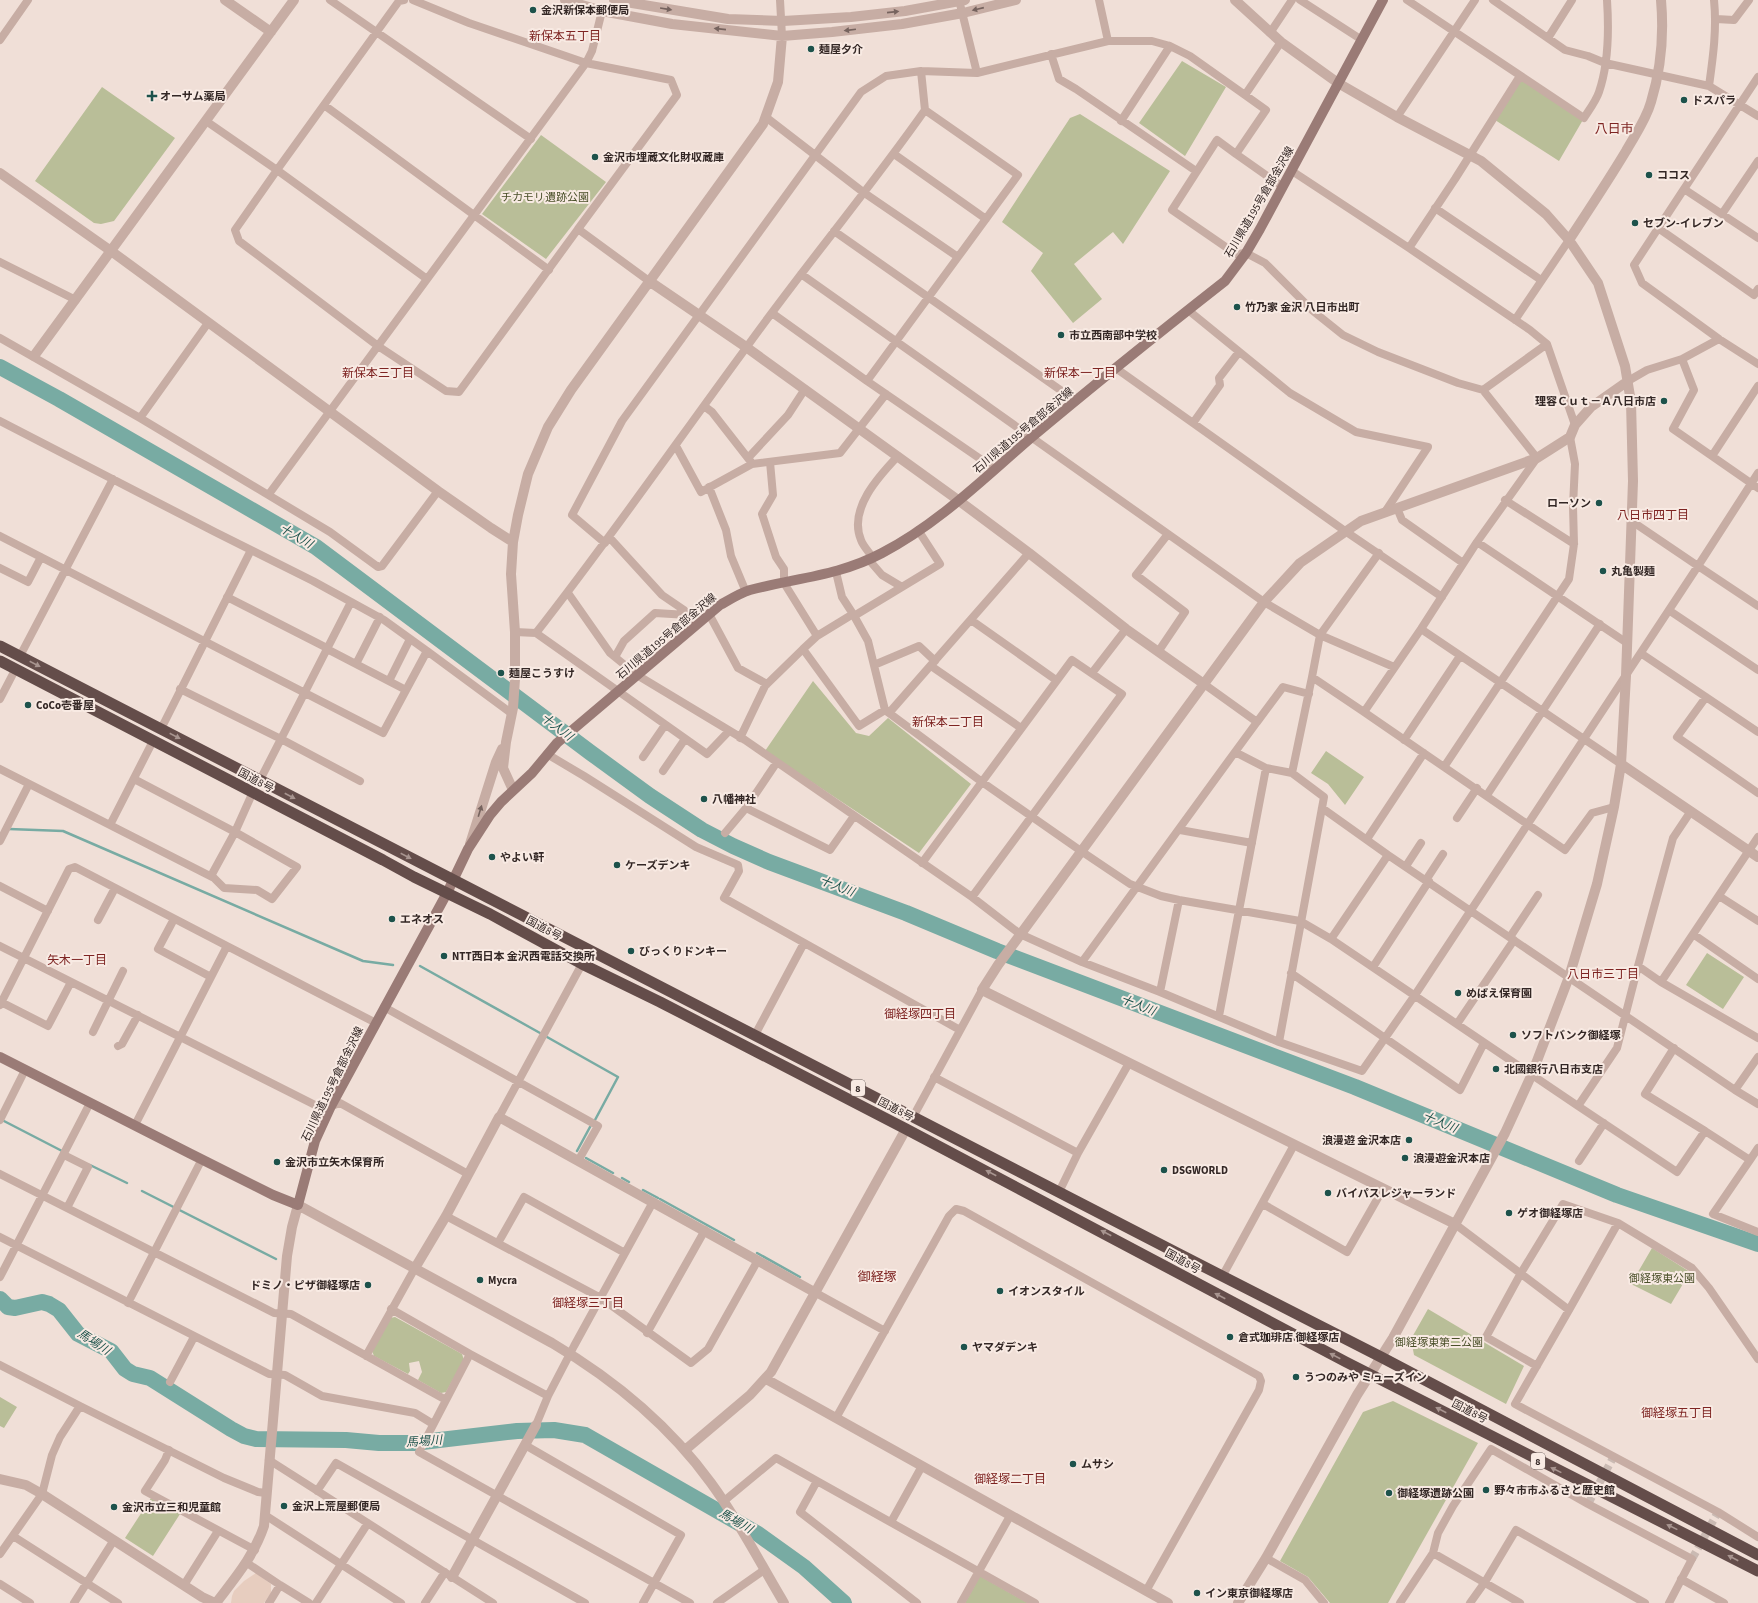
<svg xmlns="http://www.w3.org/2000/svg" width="1758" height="1603" font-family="'Source Sans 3','Noto Sans JP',sans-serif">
  <rect width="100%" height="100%" fill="#f0dfd7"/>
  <path fill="#b9be98" d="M1182,61l44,26 -41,69 -46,-33z
    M1521,80l63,38 -25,43 -64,-41z
    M102,87l73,51 -61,83 -13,3 -7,-1 -59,-42z
    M1080,114l90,57 -47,73 -10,-12 -39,32 28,35 -29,24 -42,-52 12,-18 -41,-31 68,-104z
    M541,135l65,47 -60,77 -64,-45z
    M813,681l43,52 13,3 19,-18 83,66 -52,69 -154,-102z
    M1326,751l38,26 -19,28 -17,-21 -17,-11z
    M1707,953l37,24 -21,32 -37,-24z
    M1652,1248l38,24 -19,32 -40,-20z
    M1428,1309l96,57 -18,38 -92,-49 -3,-16z
    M395,1317l67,37 2,6 -18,32 -5,1 -23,-13 4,-8 -3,-11 -10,2 1,8 -2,3 -34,-18 -2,-5 18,-33z
    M0,1397l17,10 -13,21 -4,-2z
    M1393,1401l85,42 -90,160h-58l-22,-26 -28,-16 83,-149z
    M151,1498l29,16 -27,42 -28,-18z
    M980,1576l48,27h-63z"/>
  <path fill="#e7cdbf" d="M256,1573l15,11v9l-7,10h-33l1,-7 2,-5 10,-10z"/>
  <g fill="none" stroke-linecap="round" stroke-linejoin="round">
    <path stroke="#78aba3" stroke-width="2.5" d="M9,829l54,2 300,130 30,4
      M420,966l120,67
      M547,1037l71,40 -23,43
      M2,1120l62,32
      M577,1151l13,-24
      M586,1158l27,15
      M90,1165l37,18
      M622,1178l7,4
      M643,1190l15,8
      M142,1191l134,68
      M660,1199l74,41
      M757,1253l43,24"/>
    <path stroke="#78aba3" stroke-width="16" d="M0,367l59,32 257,148 275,206 59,43 52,34 31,16 36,16 137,51 91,38 358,136 262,108 141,49
      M0,1299l8,8 7,1 27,-6 7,2 10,6 19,24 33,17 14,18 8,5 17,4 81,51 13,7 12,3 90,1 33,3h35l103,-12 37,-1 31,5 173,99 46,33 40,36"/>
    <path stroke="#cabab3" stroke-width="8" stroke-dasharray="8 4" stroke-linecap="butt" d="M1588,1504l26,-48
      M1692,1559l26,-47"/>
    <path stroke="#c7ada4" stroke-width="8" d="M330,0l201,139
      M404,0l-5,1 -122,169 150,109
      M413,0l56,23 117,40 6,-12 10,-40
      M780,0l2,36
      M959,0l18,73
      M1099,0l9,41
      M1300,0l62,40
      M1407,0l177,118c5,-8 12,-17 15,-26 10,-29 10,-62 8,-92
      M1493,0l72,50 23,6 17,7 104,23c4,-29 8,-57 5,-86
      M1716,19l18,1 15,-20
      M1270,33l22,-33
      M1548,38l24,-38
      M0,40l28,-40
      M1051,54l8,25 17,10 120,82
      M1709,86l49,30
      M1245,95l21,15 -30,44 47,33
      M324,105l225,165
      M1397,117l78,-117
      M767,118l96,74 95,65 60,-82 -93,-65
      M206,121l71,49 -42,60 4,11 139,105 68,45 13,1 119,-163
      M1121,121l49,-75
      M894,154l92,65
      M1236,154l-19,-14 -45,70 64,44 10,-1 19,10 48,48 30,24 35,17 80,31 25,7
      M1292,171l117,77 121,82 17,14 28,81
      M1684,189l74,-112
      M1435,208l106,72
      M1722,214l36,-53
      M1658,228l96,67 4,-6
      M834,231l242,170
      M1409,248l46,-69 65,-103
      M958,257l-91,124 128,88
      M0,262l76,38
      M801,274l463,328 56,33 74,32
      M1188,310l102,83 66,39 72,15 -43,65
      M772,313l95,68
      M1515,320l54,-80
      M0,338l140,80 190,114 48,35 4,-1 56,-75
      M1719,339l-77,-56 -8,-18 50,-76 74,49
      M1682,359l12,31 -21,39 85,59
      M1117,369l228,162 97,66
      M1628,381l19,-11 35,-11 37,-20 39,25
      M704,406l8,6 39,50
      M140,418l68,-95
      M0,421l215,111 98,49 71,39 43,31
      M1193,423l27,-38 -1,-7 20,-26
      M1570,437l5,27 -2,42 1,38 -5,35 -125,188 121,83 27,-37 22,-6
      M676,446l25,46 51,-28 88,-11 46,-59
      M1712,456l46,-70
      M748,458l40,-43 17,-26
      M770,462l3,33 -11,19 14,43 8,12v14l33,53
      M709,487l17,43 5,26 15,36
      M269,494l317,-431 85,17 6,15 -99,134 71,52
      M1505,500l69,44
      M1397,508l5,12 61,43
      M1633,522l65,44 60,-93
      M0,536l383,197 44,-82 84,62
      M609,537l53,58 22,15 12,14
      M1477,542l150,101
      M605,543l-33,-28 50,-94 239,-329 25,-16 35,-5
      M873,558c-4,-6 -10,-12 -12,-18 -13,-31 18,-64 37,-84
      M869,560l13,15 20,12
      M0,568l28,14 13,-25
      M568,593l42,60 27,22 108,65 227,157 48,37 62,28 78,30 119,50 83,29 53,-76 283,-429 60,40
      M227,597l100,51
      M1670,611l88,59
      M709,614l29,54 29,16
      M853,614l15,27 17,69
      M854,616l86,-52 -22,-34
      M971,620l85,60
      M1421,629l200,135
      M515,632l21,1c73,-93 140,-190 210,-285 58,-81 122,-157 179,-238l-4,-39 56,2 131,-32h44l18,5 20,10 55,39 36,-53
      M536,633l171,121 22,-23
      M327,649l79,41
      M803,649l14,-13 36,-22 -11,-17 -6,-25
      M1158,652l27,-40 -49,-37 32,-41
      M1642,654l116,78
      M20,656l93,-177
      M615,657l9,-16 31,-28 33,2
      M356,664l24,-47
      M874,665l45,-19 16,15
      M931,666l90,62
      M1092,673l34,-44
      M1312,677l8,-42 59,-82
      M389,681l21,-42
      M1204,684l53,38 -22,30
      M180,689l101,50 79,42
      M1706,697l-29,40 81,56
      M0,699l15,-29
      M889,713l140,-160
      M1257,722l26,-35 26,7
      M161,729l90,-179
      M740,738l25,-52 38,-37 56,77 26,-16 97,72 99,69 49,33 31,12 18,4 121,21 31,18 247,167 39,-58 21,-82 23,16 97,-145
      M1404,740l56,-84
      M547,754l37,22 112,71 42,18 1,6 -15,27 236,132
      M643,757l22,-32
      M1444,767l-80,-55 57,-83 56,-87 60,-84 -54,-68 64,-46
      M0,769l214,109 10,10 33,2 15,9 25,-32 -62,-35 18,-40
      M663,771l22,-32
      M134,779l101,53 -24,44
      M260,780l91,-178
      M1487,795l113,-171
      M746,808l84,42 24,-34
      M1322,808l66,47 347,235 23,-33
      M1457,818l20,-30
      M110,825l43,-84
      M1180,830l72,13
      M725,833l21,-25 31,-46
      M1367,839l57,-86
      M0,841l29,-57
      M922,863l150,-203 50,34 -150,203
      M1406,866l15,-23
      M1426,880l17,-26
      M0,886l48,25
      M1719,896l39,25
      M174,919l-16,30 53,28
      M98,920l17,-32
      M1693,934l65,45
      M1510,937l28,-42
      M1331,939l57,-84
      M0,946l323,163 17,-6 128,71
      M1082,962l153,-210 31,16 26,5 20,-96 52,35
      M1638,966l35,-128 18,-27
      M1373,967l56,-86
      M1291,973l169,117 24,-47
      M1661,982l97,56
      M1160,992l19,-92
      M1,1002l47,24 23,-44
      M0,1005l69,-136 6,-2 152,79
      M384,1007l214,119 -20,35
      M1219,1016l47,-248
      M1457,1024l57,-84
      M93,1032l30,-61
      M755,1035l49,-92
      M1279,1042l45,-245 -32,-24
      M118,1046l4,-2 16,-29
      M1674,1048l-29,46 60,37
      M934,1077l144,76
      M1735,1090l23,14
      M1578,1106l99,66 28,-41 45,29 8,-12
      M499,1117l83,-153
      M913,1117l69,-127
      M0,1120l25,-50
      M135,1125l92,-179 149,77
      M64,1155l24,12 -21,41
      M1750,1160l-37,54 45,18
      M1579,1161l25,-38
      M0,1174l274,139 17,1 155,86
      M1059,1192l19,-39 51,-90
      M1263,1204l84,48 36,-63
      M446,1216l155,82 90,65 17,-14 50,-89
      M1455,1224l114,86 -54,94 203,108 40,25
      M0,1237l269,137 16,1 37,21 93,17 18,11
      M498,1243l26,-46 101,56
      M1223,1275l71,-130
      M0,1277l90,-174
      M816,1293l69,38
      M128,1303l74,-144
      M391,1309l79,45 78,42
      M1569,1310l49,-87
      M647,1333l58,-103
      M470,1354l-51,98 271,151
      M366,1356l49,-88
      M0,1365l80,41
      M1537,1366l-51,-29 35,-64 42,-69 55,19 74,45 17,20 49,71
      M170,1382l24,-45
      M836,1418l113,-202 7,-7 8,2 295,165 2,5 -2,9 -113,201
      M536,1425l12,-29 26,-50 79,-144
      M525,1445l156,90 -38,68
      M169,1450l-4,10 -20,31 110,59
      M269,1460l224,143
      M817,1481l218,122
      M317,1491l19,-28 249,140
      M724,1501l52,-43 41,23 -17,31 117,91
      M265,1515l136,88
      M891,1522l31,-56
      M13,1536l105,67
      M1433,1553l87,50
      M0,1554l42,-60 10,-39 8,-18 20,-31 144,72 34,14 8,1
      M1266,1558l39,22 19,23
      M247,1563l33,22
      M1681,1579l43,24
      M0,1584l30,19
      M184,1585l34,-54
      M74,1603l40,-63
      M269,1603l11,-18 29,18
      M316,1603l52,-80
      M425,1603l20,-31
      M717,1603l47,-33
      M961,1603l49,-87
      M1400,1603l33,-50 5,-20 15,-27 38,-57 97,55 104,55 -23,44
      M1470,1603l15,-21 31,-52 129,73"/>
    <path stroke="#c7ada4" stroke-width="10" d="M225,0l46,32
      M565,0l37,11 70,13 110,12 50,-4 70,-8 61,-11 53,-13
      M614,0l114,19 55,2 68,-4 54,-6 60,-11
      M1235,0l46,42 57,41 59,34 84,44 65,53 23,26 29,43 27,83 6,36 2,79 -7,195 -5,88 -7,43 -17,77 -28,93 -37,97 -27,59 -112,205 -36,57 -91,163 -28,45
      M0,173l111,78 327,240 53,37 22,14
      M1569,240c19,-29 39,-59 57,-89 9,-16 20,-31 25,-49 10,-33 13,-68 10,-102
      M649,281l97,66 212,153 71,53 97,76 78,55
      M34,356l260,-356
      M1621,764l137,93
      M513,790l-10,-22 3,-26 7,-34 2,-29v-47l-4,-58 2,-32 5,-27 10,-41 20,-47 23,-37 192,-266 15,-42 4,-46
      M470,844l26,-82 6,-13
      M1455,1224l-473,-234 16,-25 266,-363 36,-39 61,-42 176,-63 33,-21 5,-12 16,-18 37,-26
      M415,1268l31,-52 53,-99 317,176
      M766,1379l402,224
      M685,1450l65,-55 21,-23 135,-243
      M0,1479l26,6 16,9 160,103 13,6
      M452,1577l84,-152
      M216,1603c19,-25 38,-47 48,-77l23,-270 5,-29 6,-22 254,138c61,36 117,82 159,140 28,38 49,80 73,120"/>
    <path stroke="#9a7b76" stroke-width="10" d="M0,1057l189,96 84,42 25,10 17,-64 16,-35 116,-213 21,-44 22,-34 11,-13 31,-29 25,-30 163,-138c9,-5 20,-12 30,-15 45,-12 89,-14 132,-37 56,-29 102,-75 150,-116 63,-53 128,-105 193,-156l21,-28 14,-24 123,-229"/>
    <path stroke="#644d4a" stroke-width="11" d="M0,646l1177,607 204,104 377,198
      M0,661l383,199 31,17 76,37 92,50 78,38 246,127 440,233 412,209"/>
  </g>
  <defs><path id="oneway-solid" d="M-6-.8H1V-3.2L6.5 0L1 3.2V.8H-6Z"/></defs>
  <g fill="#76635e">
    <use href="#oneway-solid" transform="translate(666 9) rotate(9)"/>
    <use href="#oneway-solid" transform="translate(978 9) rotate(167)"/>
    <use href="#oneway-solid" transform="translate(893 12) rotate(-6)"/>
    <use href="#oneway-solid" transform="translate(720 29) rotate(-174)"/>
    <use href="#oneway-solid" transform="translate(850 30) rotate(173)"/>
    <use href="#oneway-solid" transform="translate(480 811) rotate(-73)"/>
  </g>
  <g fill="#a7948f">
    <use href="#oneway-solid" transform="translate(35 664) rotate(27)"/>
    <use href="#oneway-solid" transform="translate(175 736) rotate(27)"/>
    <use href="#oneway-solid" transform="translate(290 796) rotate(28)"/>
    <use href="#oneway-solid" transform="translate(406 856) rotate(27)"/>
    <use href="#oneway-solid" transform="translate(991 1173) rotate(-152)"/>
    <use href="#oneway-solid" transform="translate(1106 1233) rotate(-152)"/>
    <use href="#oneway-solid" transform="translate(1220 1296) rotate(-153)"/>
    <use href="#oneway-solid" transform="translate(1335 1356) rotate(-153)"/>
    <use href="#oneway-solid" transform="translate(1441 1410) rotate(-153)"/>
    <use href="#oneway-solid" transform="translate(1556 1470) rotate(-154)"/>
    <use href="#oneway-solid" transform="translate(1672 1527) rotate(-154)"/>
    <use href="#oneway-solid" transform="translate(1733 1558) rotate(-152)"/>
  </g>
  <g fill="#1d524b" stroke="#f8eae3" stroke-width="1.5">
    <circle cx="533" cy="10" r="4"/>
    <circle cx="811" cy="49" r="4"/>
    <path d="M150 90h4v4h4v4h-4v4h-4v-4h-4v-4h4z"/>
    <circle cx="1684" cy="100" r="4"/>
    <circle cx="595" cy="157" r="4"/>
    <circle cx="1649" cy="175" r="4"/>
    <circle cx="1635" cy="223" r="4"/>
    <circle cx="1237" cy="307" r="4"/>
    <circle cx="1061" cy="335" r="4"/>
    <circle cx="1664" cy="401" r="4"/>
    <circle cx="1599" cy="503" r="4"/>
    <circle cx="1603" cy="571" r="4"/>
    <circle cx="501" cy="673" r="4"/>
    <circle cx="28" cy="705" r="4"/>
    <circle cx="704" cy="799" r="4"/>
    <circle cx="492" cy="857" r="4"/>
    <circle cx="617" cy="865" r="4"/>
    <circle cx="392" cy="919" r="4"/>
    <circle cx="631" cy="951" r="4"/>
    <circle cx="444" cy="956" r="4"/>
    <circle cx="1458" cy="993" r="4"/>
    <circle cx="1513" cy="1035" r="4"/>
    <circle cx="1496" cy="1069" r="4"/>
    <circle cx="1409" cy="1140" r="4"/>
    <circle cx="1405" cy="1158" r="4"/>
    <circle cx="277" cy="1162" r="4"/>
    <circle cx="1164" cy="1170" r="4"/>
    <circle cx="1328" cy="1193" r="4"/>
    <circle cx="1509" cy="1213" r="4"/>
    <circle cx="480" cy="1280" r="4"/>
    <circle cx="368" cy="1285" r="4"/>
    <circle cx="1000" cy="1291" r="4"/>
    <circle cx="1230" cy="1337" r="4"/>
    <circle cx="964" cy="1347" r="4"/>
    <circle cx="1296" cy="1377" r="4"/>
    <circle cx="1073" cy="1464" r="4"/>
    <circle cx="1486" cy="1490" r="4"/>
    <circle cx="1389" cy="1493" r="4"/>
    <circle cx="284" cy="1506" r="4"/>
    <circle cx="114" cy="1507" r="4"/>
    <circle cx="1197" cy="1593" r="4"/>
  </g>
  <g text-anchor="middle" stroke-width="4" stroke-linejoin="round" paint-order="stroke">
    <g fill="#f8eae3" stroke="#6e625e" stroke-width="1">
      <rect x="851" y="1080" width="14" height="16" rx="3"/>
      <rect x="1531" y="1453" width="14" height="16" rx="3"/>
    </g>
    <g font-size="10" font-weight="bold" fill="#332725">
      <text x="858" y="1092">8</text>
      <text x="1538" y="1465">8</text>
    </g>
    <g font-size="11" font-weight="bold" fill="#332725" stroke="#f8eae3" text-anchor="start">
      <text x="541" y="14">金沢新保本郵便局</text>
      <text x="819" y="53">麺屋夕介</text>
      <text x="160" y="100">オーサム薬局</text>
      <text x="1692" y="104">ドスパラ</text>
      <text x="603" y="161">金沢市埋蔵文化財収蔵庫</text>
      <text x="1657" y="179">ココス</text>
      <text x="1643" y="227">セブン-イレブン</text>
      <text x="1245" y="311">竹乃家 金沢 八日市出町</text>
      <text x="1069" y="339">市立西南部中学校</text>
      <text x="1656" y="405" text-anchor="end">理容Ｃｕｔ－Ａ八日市店</text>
      <text x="1591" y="507" text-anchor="end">ローソン</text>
      <text x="1611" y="575">丸亀製麺</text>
      <text x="509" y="677">麺屋こうすけ</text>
      <text x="36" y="709">CoCo壱番屋</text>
      <text x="712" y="803">八幡神社</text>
      <text x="500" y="861">やよい軒</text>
      <text x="625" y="869">ケーズデンキ</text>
      <text x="400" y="923">エネオス</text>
      <text x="639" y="955">びっくりドンキー</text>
      <text x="452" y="960">NTT西日本 金沢西電話交換所</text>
      <text x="1466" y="997">めばえ保育園</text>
      <text x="1521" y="1039">ソフトバンク御経塚</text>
      <text x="1504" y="1073">北國銀行八日市支店</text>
      <text x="1401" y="1144" text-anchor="end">浪漫遊 金沢本店</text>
      <text x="1413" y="1162">浪漫遊金沢本店</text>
      <text x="285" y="1166">金沢市立矢木保育所</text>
      <text x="1172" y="1174">DSGWORLD</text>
      <text x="1336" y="1197">バイパスレジャーランド</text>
      <text x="1517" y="1217">ゲオ御経塚店</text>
      <text x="488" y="1284">Mycra</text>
      <text x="360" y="1289" text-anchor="end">ドミノ・ピザ御経塚店</text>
      <text x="1008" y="1295">イオンスタイル</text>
      <text x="1238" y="1341">倉式珈琲店 御経塚店</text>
      <text x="972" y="1351">ヤマダデンキ</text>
      <text x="1304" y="1381">うつのみや ミューズイン</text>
      <text x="1081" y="1468">ムサシ</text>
      <text x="1494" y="1494">野々市市ふるさと歴史館</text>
      <text x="1397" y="1497">御経塚遺跡公園</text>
      <text x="292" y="1510">金沢上荒屋郵便局</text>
      <text x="122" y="1511">金沢市立三和児童館</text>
      <text x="1205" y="1597">イン東京御経塚店</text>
    </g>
    <g font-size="11" fill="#4a502a" stroke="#f8eae3">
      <text x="545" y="201">チカモリ遺跡公園</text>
      <text x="1662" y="1282">御経塚東公園</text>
      <text x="1439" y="1346">御経塚東第二公園</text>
    </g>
    <g font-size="11" fill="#332725" stroke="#f8eae3">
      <text transform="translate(1259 202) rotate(-60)" y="4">石川県道195号倉部金沢線</text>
      <text transform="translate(1023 430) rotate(-40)" y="4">石川県道195号倉部金沢線</text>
      <text transform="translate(666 636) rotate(-40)" y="4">石川県道195号倉部金沢線</text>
      <text transform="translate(256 780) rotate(28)" y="4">国道8号</text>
      <text transform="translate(544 928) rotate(28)" y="4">国道8号</text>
      <text transform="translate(332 1084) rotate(-64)" y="4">石川県道195号倉部金沢線</text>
      <text transform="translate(896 1109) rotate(27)" y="4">国道8号</text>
      <text transform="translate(1183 1261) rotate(29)" y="4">国道8号</text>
      <text transform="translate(1470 1411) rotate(27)" y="4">国道8号</text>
    </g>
    <g font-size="12" fill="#7e2422" stroke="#f8eae3">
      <text x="565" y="40">新保本五丁目</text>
      <text x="378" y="377">新保本三丁目</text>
      <text x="1080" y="377">新保本一丁目</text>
      <text x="1653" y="519">八日市四丁目</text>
      <text x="948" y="726">新保本二丁目</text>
      <text x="77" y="964">矢木一丁目</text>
      <text x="1603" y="978">八日市三丁目</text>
      <text x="920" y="1018">御経塚四丁目</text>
      <text x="588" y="1307">御経塚三丁目</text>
      <text x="1677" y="1417">御経塚五丁目</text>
      <text x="1010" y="1483">御経塚二丁目</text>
    </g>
    <g font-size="12" font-style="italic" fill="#1d524b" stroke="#f8eae3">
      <text transform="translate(296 536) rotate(30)" y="4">十人川</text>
      <text transform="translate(557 727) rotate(37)" y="4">十人川</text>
      <text transform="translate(837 886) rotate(21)" y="4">十人川</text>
      <text transform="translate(1138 1005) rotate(21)" y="4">十人川</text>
      <text transform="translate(1440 1122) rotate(22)" y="4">十人川</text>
      <text transform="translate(94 1342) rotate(33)" y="4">馬場川</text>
      <text transform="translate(424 1441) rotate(-4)" y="4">馬場川</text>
      <text transform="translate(736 1521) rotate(30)" y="4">馬場川</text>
    </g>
    <g font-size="13" fill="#7e2422" stroke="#f8eae3">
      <text x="1614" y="133">八日市</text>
      <text x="877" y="1281">御経塚</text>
    </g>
  </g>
</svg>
